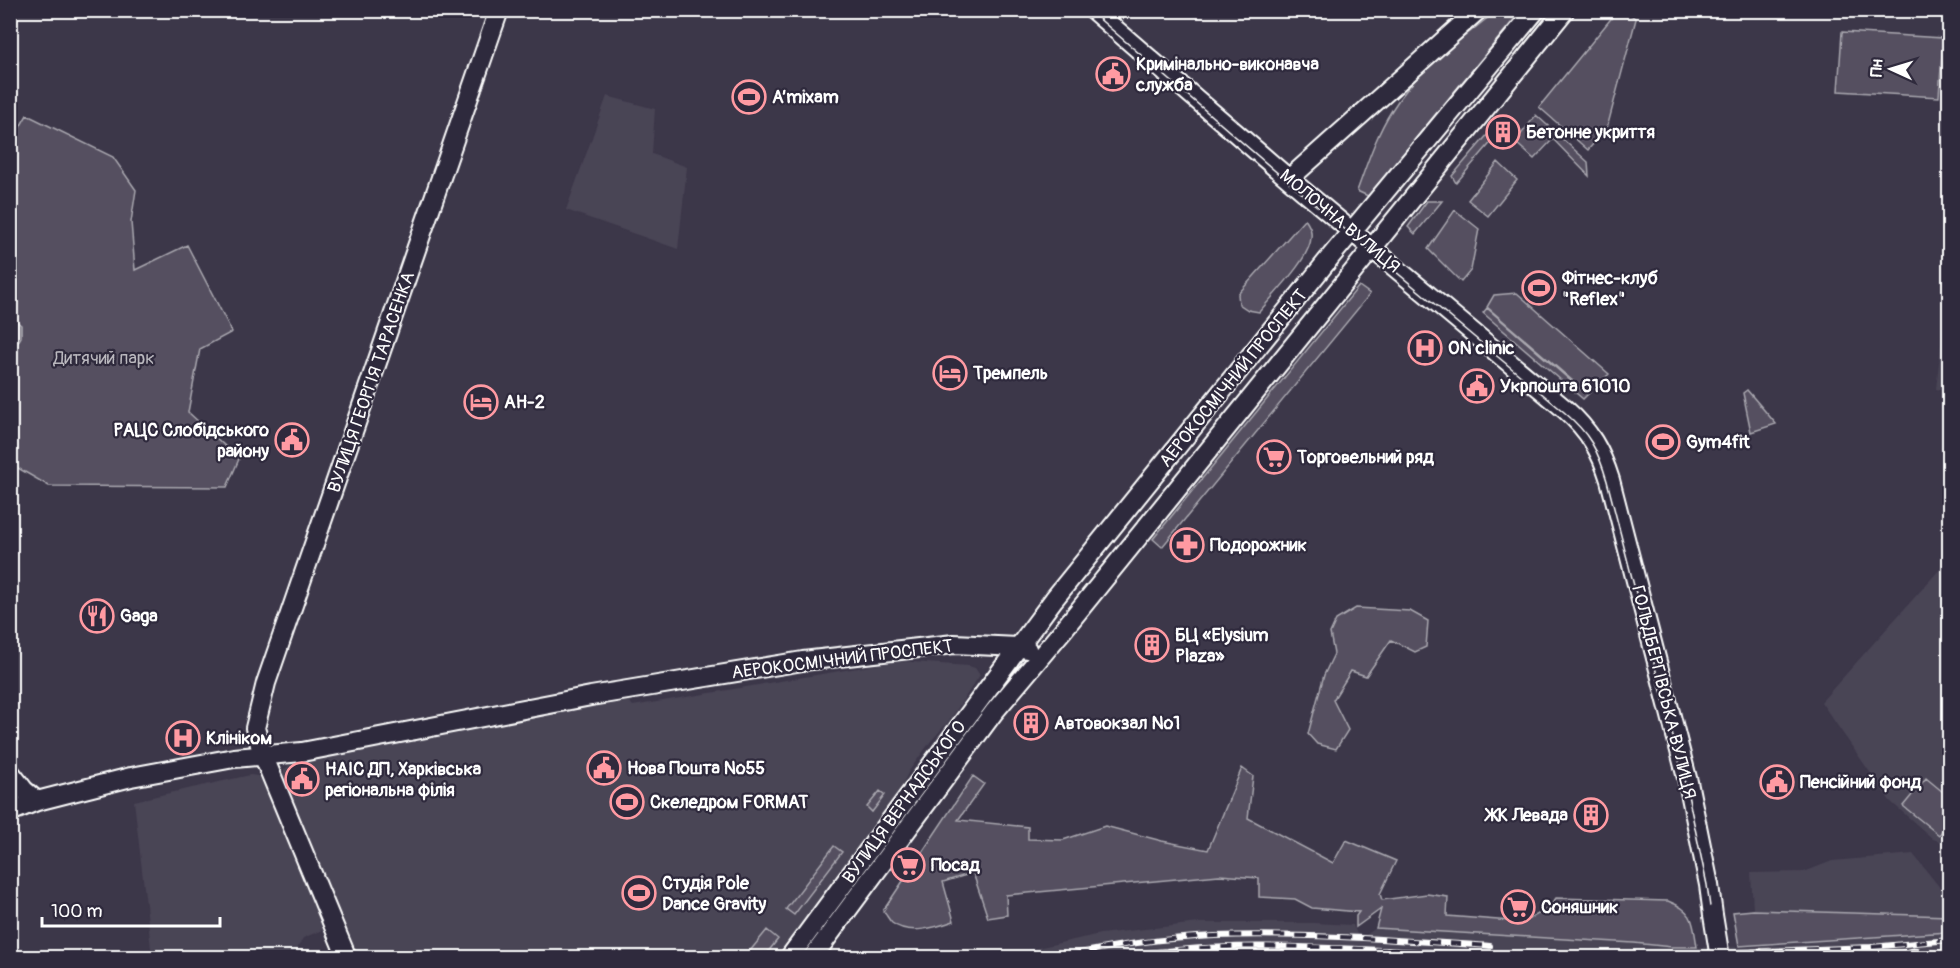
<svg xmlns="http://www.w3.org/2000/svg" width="1960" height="968" font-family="Pangolin,sans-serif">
  <rect width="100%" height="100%" fill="#3c3749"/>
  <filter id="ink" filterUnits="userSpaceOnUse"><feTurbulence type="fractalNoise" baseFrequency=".0167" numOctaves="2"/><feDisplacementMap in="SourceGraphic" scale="12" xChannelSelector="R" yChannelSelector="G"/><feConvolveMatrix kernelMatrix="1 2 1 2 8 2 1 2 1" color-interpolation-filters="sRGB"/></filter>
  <g filter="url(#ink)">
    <path fill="#494455" d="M607,96l48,13 -3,45 35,13 -9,82 -112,-39z
      M1949,273l1,118h-1l-13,-2z
      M1949,559v286l-16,-6 -43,-38 -69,-99z
      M899,661l70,5 6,2 5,7 -31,46 -18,20 -22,30 -12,24 -119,162h-422l-73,-178 1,-9 8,-7 53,-11 282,-53 6,7z
      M250,775l8,1 4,4 63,149 -22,9 -5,9v10h-146l-18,-156z
      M1913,854l36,45v17l-196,-6 -2,-37 53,-1 28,-11z
      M1199,923h116l38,2 4,9 9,1 10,-7 258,15 38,4h76l202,-15v25l-958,1 108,-24z"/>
    <path fill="#555060" stroke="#aaa8b0" stroke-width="1.5" d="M1618,10l8,1 10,8 -29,109 -19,22 -49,-43z
      M1496,11h25l-153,185 -11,-5c10,-27 19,-56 35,-81 25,-41 68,-69 104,-99z
      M1842,32l101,6 -4,59 -101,-6z
      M27,115l86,42 23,33 -5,32 4,48 52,-25 45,87 -32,17 -12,63 51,47 -12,28 -178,-1 -38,-22 -1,-320z
      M1536,115l52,47 1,14 -36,-37 -19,20 -19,-17z
      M1489,133l5,6 -38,44 -4,-7z
      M1498,162l19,18 -29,36 -20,-16z
      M1427,201h15l-27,33 -7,-7z
      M1455,210l24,19 -8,41 -10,12 -33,-33z
      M1305,219c4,6 7,11 6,18 0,21 -38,58 -52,75l-11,-2 -9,-6 -1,-10z
      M1359,286l11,8 -208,253 -9,-8z
      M1517,293l92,81 -21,20 -101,-87 7,-12z
      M1487,308l100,87 -4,4 -100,-86z
      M1747,390l29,34 -25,8 -8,-39z
      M1356,608l54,3 18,10 -2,26 -11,5 -24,-12 -25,36 -15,-5 -18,29 15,30 -12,19 -19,-5 -9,-10 16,-59 10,-21 -4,-21 6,-13z
      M1242,768l11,8 -5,42 85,45 13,-23 50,21 -16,33 2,6 45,-6 21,3 -1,19 77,6 25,-14 7,-10 112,3c26,10 25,20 29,46h-25l-38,-4 -258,-15 5,-19 -25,18v-11l3,-4 -47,-4 -17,-9 -36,-2v-19l-40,-3 -213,20 1,20 -19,3 -15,-45 -30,9 11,39c-17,6 -45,15 -62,2 -3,-3 -6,-9 -9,-12l90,-135 11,8 -26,36 70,7v12l35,1 42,-14 57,15 46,9z
      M1926,778l23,19v25l-10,13 -36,-29z
      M880,791l5,4 -13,17 -5,-5z
      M834,846l8,6 -48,63 -8,-6z
      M1753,910l196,6v16l-210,14 -6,-34z
      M767,930l11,9 -14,18h-19z"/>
    <path fill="#797682" stroke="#afadb4" stroke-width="1.5" d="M11,319h3l7,6v12l-6,10h-4z"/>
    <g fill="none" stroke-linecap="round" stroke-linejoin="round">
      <defs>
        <path id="major" d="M1093,10l196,169 277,231c23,20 35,41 44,70l78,302 21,103 4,30
          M1289,179l189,-169
          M10,772l14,18 13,11
          M10,812l27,-11 94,-24 103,-19 68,-6 289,-56 212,-35 151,-17 64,3 9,2
          M347,958l-84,-203 -8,-27 11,-45 233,-673
          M789,958l265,-359 278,-344 204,-245
          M812,958l182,-246 69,-82 502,-620"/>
      </defs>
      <use href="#major" stroke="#fff" stroke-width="22"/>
      <use href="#major" stroke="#2f2a3d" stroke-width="18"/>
      <path stroke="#fff" stroke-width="1.5" d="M1089,10l192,166 283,236c25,21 34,38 43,69l81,314 19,90 10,73"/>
      <defs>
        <path id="rail" d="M1740,952l131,-5 79,-7
          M1056,958c53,-12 105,-20 159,-22 91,-3 183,4 275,10
          M1112,958c104,-18 209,-11 313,-6 91,4 182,6 273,2
          M1875,958l42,-8"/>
      </defs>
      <use href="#rail" stroke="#fff" stroke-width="6"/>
      <use href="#rail" stroke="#2f2a3d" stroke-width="4" stroke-dasharray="11" stroke-linecap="butt"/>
      <defs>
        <path id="major-bridge" d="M1713,915l7,43"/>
      </defs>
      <use href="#major-bridge" stroke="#fff" stroke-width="22" stroke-linecap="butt"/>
      <use href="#major-bridge" stroke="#2f2a3d" stroke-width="18"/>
    </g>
  </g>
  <defs>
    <symbol id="civic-ring" viewBox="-11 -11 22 22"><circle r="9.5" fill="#2f2a3d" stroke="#ff9aa2" stroke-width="1.5"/><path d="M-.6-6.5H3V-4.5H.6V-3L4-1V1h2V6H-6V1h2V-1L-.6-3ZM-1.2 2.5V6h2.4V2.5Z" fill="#ff9aa2"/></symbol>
    <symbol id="stadium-ring" viewBox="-11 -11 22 22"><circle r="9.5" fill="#2f2a3d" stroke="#ff9aa2" stroke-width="1.5"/><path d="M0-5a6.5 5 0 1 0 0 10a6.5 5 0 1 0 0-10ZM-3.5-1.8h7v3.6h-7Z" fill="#ff9aa2"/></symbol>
    <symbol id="building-ring" viewBox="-11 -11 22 22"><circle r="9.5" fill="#2f2a3d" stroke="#ff9aa2" stroke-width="1.5"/><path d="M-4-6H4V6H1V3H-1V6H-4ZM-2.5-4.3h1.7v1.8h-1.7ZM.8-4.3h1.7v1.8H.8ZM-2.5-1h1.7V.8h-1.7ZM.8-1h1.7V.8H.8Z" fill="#ff9aa2"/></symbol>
    <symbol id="hospital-ring" viewBox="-11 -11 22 22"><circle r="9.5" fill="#2f2a3d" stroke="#ff9aa2" stroke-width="1.5"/><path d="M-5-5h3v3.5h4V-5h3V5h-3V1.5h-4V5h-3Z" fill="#ff9aa2"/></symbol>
    <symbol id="hotel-ring" viewBox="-11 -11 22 22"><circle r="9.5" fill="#2f2a3d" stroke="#ff9aa2" stroke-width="1.5"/><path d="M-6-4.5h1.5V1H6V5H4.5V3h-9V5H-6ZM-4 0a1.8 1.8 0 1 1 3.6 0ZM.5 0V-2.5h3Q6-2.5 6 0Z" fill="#ff9aa2"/></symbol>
    <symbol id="supermarket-ring" viewBox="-11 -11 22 22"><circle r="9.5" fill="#2f2a3d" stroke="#ff9aa2" stroke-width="1.5"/><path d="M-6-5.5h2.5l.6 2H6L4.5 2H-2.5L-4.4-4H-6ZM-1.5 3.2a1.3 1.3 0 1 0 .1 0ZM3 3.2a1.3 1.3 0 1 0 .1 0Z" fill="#ff9aa2"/></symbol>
    <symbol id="pharmacy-ring" viewBox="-11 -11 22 22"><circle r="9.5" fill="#2f2a3d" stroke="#ff9aa2" stroke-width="1.5"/><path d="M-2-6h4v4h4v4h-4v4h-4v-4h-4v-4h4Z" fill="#ff9aa2"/></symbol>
    <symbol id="restaurant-ring" viewBox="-11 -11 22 22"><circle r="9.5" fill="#2f2a3d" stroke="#ff9aa2" stroke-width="1.5"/><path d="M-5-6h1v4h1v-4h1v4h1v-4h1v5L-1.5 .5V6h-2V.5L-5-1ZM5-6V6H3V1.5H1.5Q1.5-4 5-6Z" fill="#ff9aa2"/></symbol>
  </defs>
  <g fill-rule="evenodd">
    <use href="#civic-ring" x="1094" y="55" width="38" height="38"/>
    <use href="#stadium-ring" x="730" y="78" width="38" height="38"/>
    <use href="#building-ring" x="1484" y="113" width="38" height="38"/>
    <use href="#stadium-ring" x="1520" y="269" width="38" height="38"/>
    <use href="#hospital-ring" x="1406" y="329" width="38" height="38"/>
    <use href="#hotel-ring" x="931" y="354" width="38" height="38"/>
    <use href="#civic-ring" x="1458" y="367" width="38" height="38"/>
    <use href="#hotel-ring" x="462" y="383" width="38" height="38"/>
    <use href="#civic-ring" x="273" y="421" width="38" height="38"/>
    <use href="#stadium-ring" x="1644" y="423" width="38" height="38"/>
    <use href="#supermarket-ring" x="1255" y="438" width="38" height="38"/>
    <use href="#pharmacy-ring" x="1168" y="526" width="38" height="38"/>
    <use href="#restaurant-ring" x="78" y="597" width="38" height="38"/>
    <use href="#building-ring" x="1133" y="626" width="38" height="38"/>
    <use href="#building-ring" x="1012" y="704" width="38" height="38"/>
    <use href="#hospital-ring" x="164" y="719" width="38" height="38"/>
    <use href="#civic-ring" x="585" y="749" width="38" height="38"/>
    <use href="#civic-ring" x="283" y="760" width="38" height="38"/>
    <use href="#civic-ring" x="1758" y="763" width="38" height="38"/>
    <use href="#stadium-ring" x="608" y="783" width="38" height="38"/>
    <use href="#building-ring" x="1572" y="796" width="38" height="38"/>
    <use href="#supermarket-ring" x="889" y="846" width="38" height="38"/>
    <use href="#stadium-ring" x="620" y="874" width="38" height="38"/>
    <use href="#supermarket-ring" x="1499" y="888" width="38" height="38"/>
  </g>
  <g text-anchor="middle" stroke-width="4.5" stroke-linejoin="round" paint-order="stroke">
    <g font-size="18" font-weight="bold" fill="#fff" stroke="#2f2a3d" text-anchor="start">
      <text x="1136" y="70">Кримінально-виконавча<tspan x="1136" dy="21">служба</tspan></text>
      <text x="772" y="103">A’mixam</text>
      <text x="1526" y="138">Бетонне укриття</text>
      <text x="1562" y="284">Фітнес-клуб<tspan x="1562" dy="21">"Reflex"</tspan></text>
      <text x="1448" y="354">ON clinic</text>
      <text x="973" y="379">Тремпель</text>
      <text x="1500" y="392">Укрпошта 61010</text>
      <text x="504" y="408">АН-2</text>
      <text x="269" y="436" text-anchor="end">РАЦС Слобідського<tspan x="269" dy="21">району</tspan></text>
      <text x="1686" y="448">Gym4fit</text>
      <text x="1297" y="463">Торговельний ряд</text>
      <text x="1210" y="551">Подорожник</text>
      <text x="120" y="622">Gaga</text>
      <text x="1175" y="641">БЦ «Elysium<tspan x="1175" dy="21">Plaza»</tspan></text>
      <text x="1054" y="729">Автовокзал №1</text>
      <text x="206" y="744">Клініком</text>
      <text x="627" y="774">Нова Пошта №55</text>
      <text x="325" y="775">НАІС ДП, Харківська<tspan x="325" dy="21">регіональна філія</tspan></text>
      <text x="1800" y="788">Пенсійний фонд</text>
      <text x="650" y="808">Скеледром FORMAT</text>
      <text x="1568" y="821" text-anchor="end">ЖК Левада</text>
      <text x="931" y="871">Посад</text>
      <text x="662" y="889">Студія Pole<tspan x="662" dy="21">Dance Gravity</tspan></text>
      <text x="1541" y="913">Соняшник</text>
    </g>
    <g font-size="18" fill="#fff" stroke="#2f2a3d">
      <text transform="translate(1340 221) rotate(40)" y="6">МОЛОЧНА ВУЛИЦЯ</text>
      <text transform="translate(1233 378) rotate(-51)" y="6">АЕРОКОСМІЧНИЙ ПРОСПЕКТ</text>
      <text transform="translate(371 382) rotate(-71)" y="6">ВУЛИЦЯ ГЕОРГІЯ ТАРАСЕНКА</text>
      <text transform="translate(842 659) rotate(-7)" y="6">АЕРОКОСМІЧНИЙ ПРОСПЕКТ</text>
      <text transform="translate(1664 692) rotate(76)" y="6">ГОЛЬДБЕРГІВСЬКА ВУЛИЦЯ</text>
      <text transform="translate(904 802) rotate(-54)" y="6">ВУЛИЦЯ ВЕРНАДСЬКОГО</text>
    </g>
    <g font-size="18" fill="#bbb9bf" stroke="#2f2a3d">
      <text x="104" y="364">Дитячий парк</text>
    </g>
  </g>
  <rect width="1960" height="968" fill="none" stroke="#2f2a3d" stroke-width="36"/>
  <rect x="18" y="18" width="1924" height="932" fill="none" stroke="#fff" stroke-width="2" filter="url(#ink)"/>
  <g transform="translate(1891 69) rotate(274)" stroke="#2f2a3d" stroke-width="4.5" paint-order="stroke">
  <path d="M0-4.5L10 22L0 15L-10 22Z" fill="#ffffff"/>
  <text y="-9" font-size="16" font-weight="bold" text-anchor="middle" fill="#ffffff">Пн</text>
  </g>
  <path d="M42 917v9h178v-9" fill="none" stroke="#ffffff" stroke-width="3"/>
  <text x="51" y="917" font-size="18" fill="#ffffff" stroke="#2f2a3d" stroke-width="4.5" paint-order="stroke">100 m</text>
</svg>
